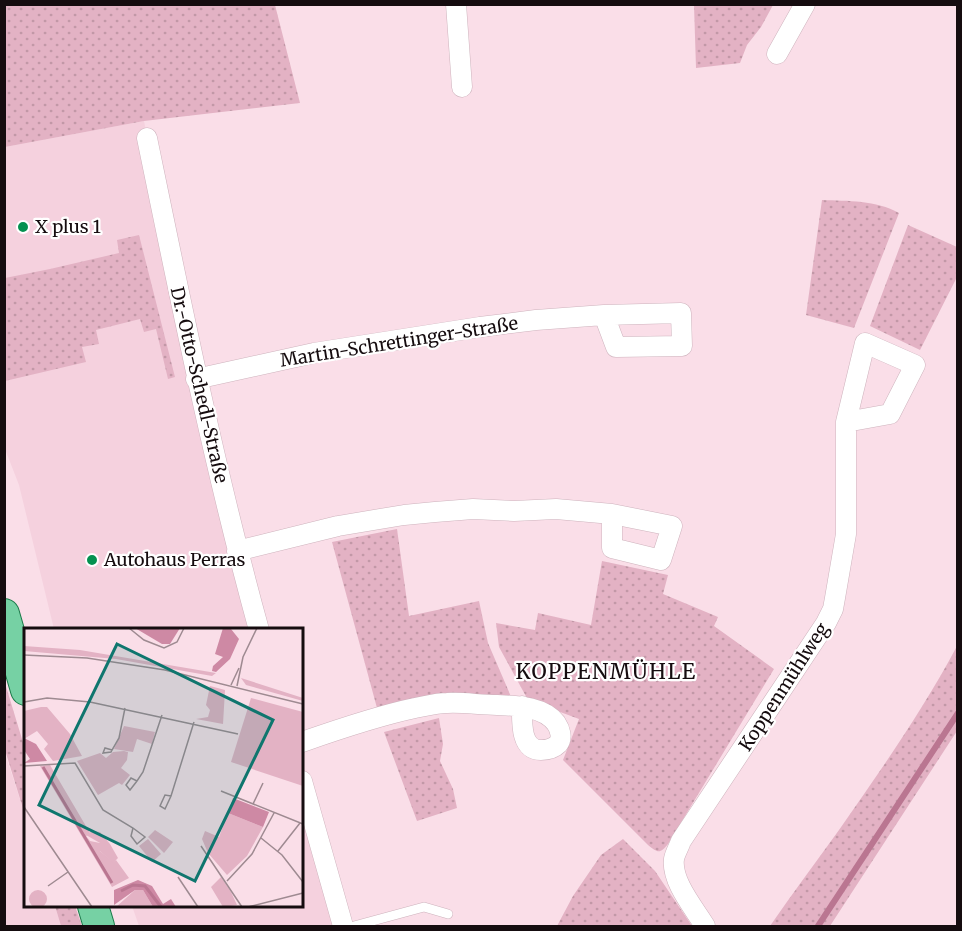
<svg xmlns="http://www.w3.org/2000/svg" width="962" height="931" font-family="Merriweather,serif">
  <defs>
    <pattern id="grass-dots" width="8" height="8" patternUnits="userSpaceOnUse" patternTransform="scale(1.5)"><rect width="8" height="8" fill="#e3b2c4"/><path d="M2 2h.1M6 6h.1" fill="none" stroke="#c298a7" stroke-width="1.8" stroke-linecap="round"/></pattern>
  </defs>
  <rect width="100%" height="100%" fill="#fadee8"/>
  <path fill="#f5d1de" d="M144,121l28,142 87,366h-205l-35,-144 -14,-36v-302z
    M4,750l21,65 1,91h29l6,20h-56z
    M302,781l41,145h-204l-7,-20h170z"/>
  <path fill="url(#grass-dots)" d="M5,4l270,1 25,98 -156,18 -139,26z
    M694,5v-1l79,1 -12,22 -14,18 -7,18 -44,5z
    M822,200c26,1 54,0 77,13l-45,115 -48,-13z
    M908,225l49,22v30l-37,73 -50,-24z
    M139,235l36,142 -7,2 -12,-50 -12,3 -4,-13 -44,11 3,14 -17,3 4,15 -81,19v-103l45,-9 69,-16 -2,-13z
    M397,529l12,87 70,-15 9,42 24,56 -135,9 -45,-166z
    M602,561l66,14 -5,19 55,23 -4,9 60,43 -106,175c-8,10 -10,9 -20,1l-85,-85 16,-41 -51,-19 -29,-53 -3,-24 39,7 3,-17 53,12z
    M957,646v85l-127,195h-60c22,-32 46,-64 69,-96 42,-60 84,-120 118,-184z
    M5,683l20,66v66l-20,-65z
    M439,718l4,26 -3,17 13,28 4,19 -40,13 -33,-89z
    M623,839l32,32 37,55h-135l16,-30 28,-41z
    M55,906h20l7,20h-21z"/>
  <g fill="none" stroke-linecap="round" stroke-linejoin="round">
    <path stroke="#ba7691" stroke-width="6" d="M818,926l140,-213"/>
    <defs>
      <path id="lane" d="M354,926l70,-19 24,7"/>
      <path id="street" d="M456,4l6,83
        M777,54l28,-50
        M147,138c34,165 67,329 112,492
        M196,379l118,-26 166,-26 56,-7 68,-5 77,-2 1,33 -66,1 -12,-32
        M237,551l101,-25 66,-11 31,-3 38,-3 41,2 42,-2 56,5v34l49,12 11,-34 -60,-12
        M302,742c37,-13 75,-26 113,-34 11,-2 21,-5 32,-5 16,-1 33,2 50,2 19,1 46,1 59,18 4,6 7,15 2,21 -4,4 -11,6 -17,6 -21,0 -19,-29 -19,-44
        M302,781l41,145
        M705,926c-11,-18 -34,-45 -31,-67 1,-6 5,-12 7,-18l145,-218 7,-14 2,-11 11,-64v-112l19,-79 50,22 -25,49 -44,8"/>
      <path id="primary" d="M4,614l22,76
        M93,906l6,20"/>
    </defs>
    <use href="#lane" stroke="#ceb3bd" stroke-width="10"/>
    <use href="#street" stroke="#ceb3bd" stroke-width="21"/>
    <use href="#primary" stroke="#197948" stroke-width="32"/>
    <use href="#lane" stroke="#fff" stroke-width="9"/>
    <use href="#street" stroke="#fff" stroke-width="20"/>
    <use href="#primary" stroke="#76d1a4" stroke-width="30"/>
  </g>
  <g fill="#049150" stroke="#fff" stroke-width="2">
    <circle cx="23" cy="227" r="6"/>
    <circle cx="92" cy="560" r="6"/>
  </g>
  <g text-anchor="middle" stroke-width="4.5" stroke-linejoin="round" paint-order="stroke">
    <g font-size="18" fill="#150c0f" stroke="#fff" text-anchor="start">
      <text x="35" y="233">X plus 1</text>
      <text x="104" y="566">Autohaus Perras</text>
    </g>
    <g font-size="18" fill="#150c0f" stroke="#fff">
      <text transform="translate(399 342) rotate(-9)" y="6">Martin-Schrettinger-Straße</text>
      <text transform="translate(199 385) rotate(77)" y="6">Dr.-Otto-Schedl-Straße</text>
      <text transform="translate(784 687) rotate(-57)" y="6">Koppenmühlweg</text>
    </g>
    <g font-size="21" letter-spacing="1.5" fill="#150c0f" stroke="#fff">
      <text x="606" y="679">KOPPENMÜHLE</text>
    </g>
  </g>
  <g transform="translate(24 628)">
    <rect width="279" height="279" fill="#fadee8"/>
    <path d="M0,18l56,4 136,23 -4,3 -96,-17 -92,-8zM217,50l62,20v3l-57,-16zM186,58l15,4 -2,34 -27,-5 12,-2 2,-7 -4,-5zM227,70l52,14v74l-72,-24zM17,79h6l23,27 12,22 -29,5 -9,-12 4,-5 -11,-13 -13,8v-28zM100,98l31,6 -3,12 -15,-5 -4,13 -19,-3zM100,123l4,1 -1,8 -6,8 9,7 -8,10 -3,-2 -21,12 -21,-34 23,-8 6,5 7,-6zM26,137l40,68 -4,3 4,5 10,2v8l13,11 3,-2 13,18 -17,9 -72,-121zM204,185l35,14 -16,29 -20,19 -19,-22 -6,-14 3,-8 14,6zM131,202l18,12 -9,11 -16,-16zM124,211l13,15 -9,8 -13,-16zM197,249l10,15 6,13 -14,2 -12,-20zM111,262h8l10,17h-37zM5 271a9 9 0 1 1 18 0a9 9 0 1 1-18 0Z" fill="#e3b2c4"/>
    <path d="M111,0h45l-10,16h-8zM199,0l8,1 8,10 -9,20 -14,13 -4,-1 1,-5 10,-9 -8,-3zM0,110l12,6 11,17 -23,2 6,-4 -6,-9zM209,170l36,14 -6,15 -35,-14zM114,252l14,6 11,18 8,-5 5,8h-23l-10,-17h-8l-21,15v-15z" fill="#ce89a4"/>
    <path d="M68,203l8,1 10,12 8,14 -5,5 -13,-12v-8l-14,-8z" fill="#e3b2c4"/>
    <path fill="none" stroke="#ba7691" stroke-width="3" d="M19,139l69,116M97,263l12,-6 12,1 16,21"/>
    <path fill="none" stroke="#9e8a91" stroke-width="1.5" d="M105,0l15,12 20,8 13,-6 7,-14M0,27l63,3 78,12 138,34M207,57l8,-17M213,58l6,-29 14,-29M0,74l23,-4 43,4 148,32M88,122l-7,-2 -2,5 8,-1 1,-2 7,-12 6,-30M0,138l51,-3 28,47 30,18 12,9 -8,7 -6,-8 2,-8M113,153l-7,9 -4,-5 5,-7 6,3 6,-9 19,-57M197,163l82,33M147,168l-6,-1 -5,11 5,3 6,-13 23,-74M229,176l10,-21M0,179l68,100M237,210l21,17 21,27M177,218l41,61M254,223l22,-28M154,249l20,30M203,253l25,-27 22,-41M24,258l20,-14M224,279l55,-14"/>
    <path fill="#0f766e" fill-opacity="0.15" stroke="#0f766e" stroke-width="3" d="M93,16l156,76 -78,161 -156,-76z"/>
    <rect width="279" height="279" fill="none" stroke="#150c0f" stroke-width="3"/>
  </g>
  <rect width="962" height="931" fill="none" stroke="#150c0f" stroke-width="12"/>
</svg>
